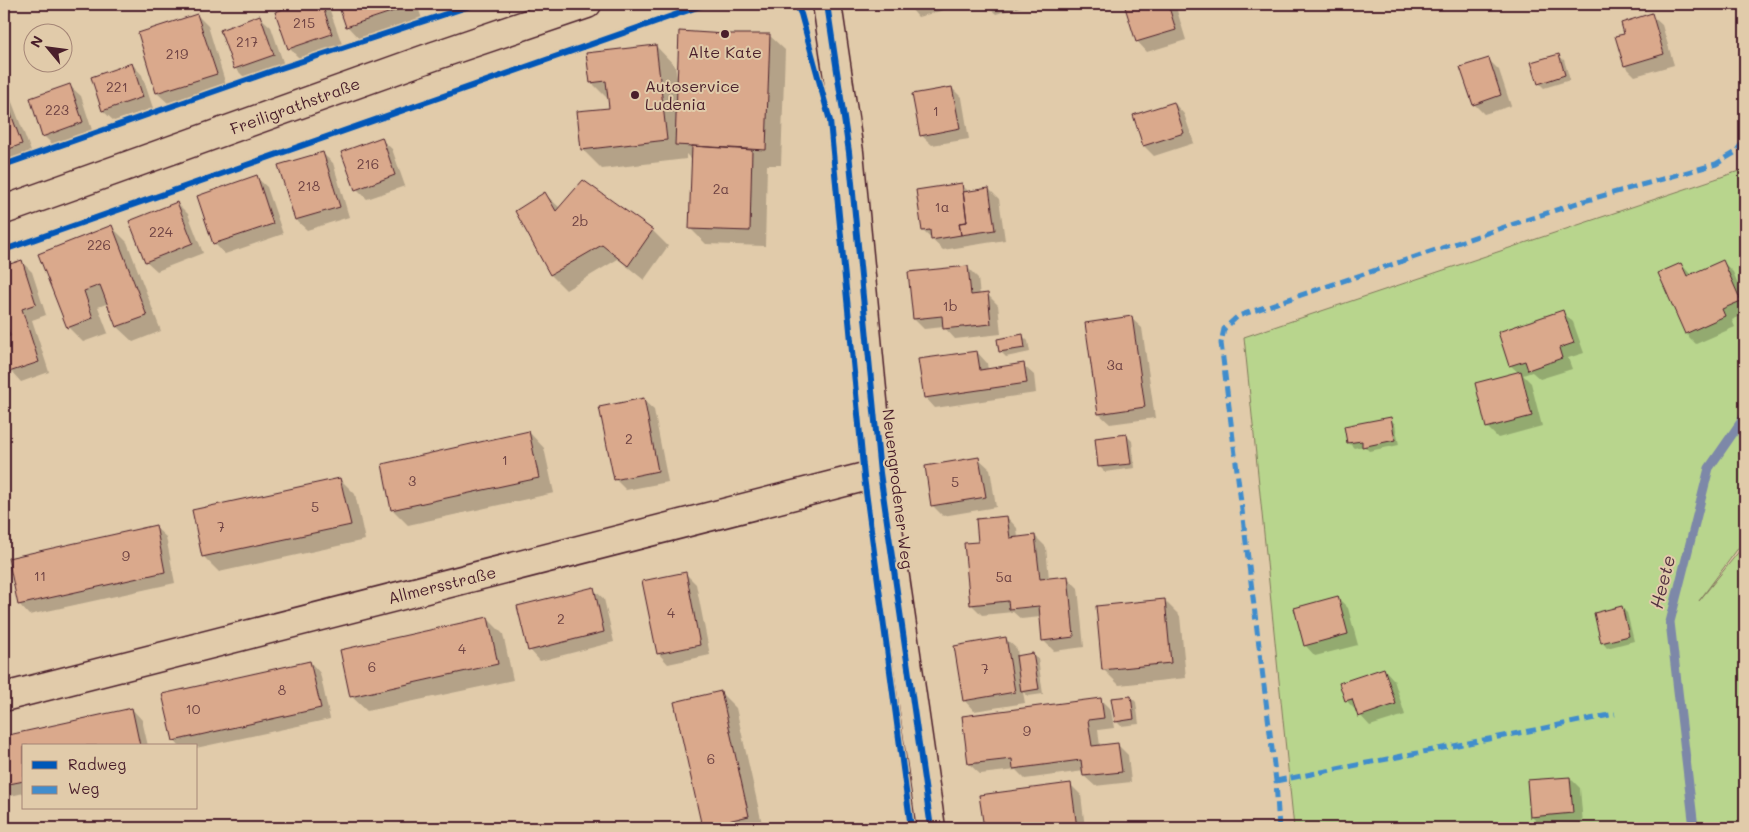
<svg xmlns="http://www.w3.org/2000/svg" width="1749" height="832" font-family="Mali,sans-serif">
  <rect width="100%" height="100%" fill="#e1cbaa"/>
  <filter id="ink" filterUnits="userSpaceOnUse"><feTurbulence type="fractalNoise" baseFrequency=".02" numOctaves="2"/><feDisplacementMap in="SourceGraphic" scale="10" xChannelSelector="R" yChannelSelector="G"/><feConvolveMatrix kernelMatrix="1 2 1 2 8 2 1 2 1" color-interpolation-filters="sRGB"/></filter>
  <g filter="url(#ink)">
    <path fill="#b8d58d" stroke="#817a5c" d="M1745,169v370l-46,62 46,-57v284h-451l-50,-491z"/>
    <path fill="#0003" d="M301,4h24l4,4 13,36 -42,15 -10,-10 -13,-37z
      M340,4h77l6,18 -61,20 -15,-16z
      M907,4h59l-48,13z
      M985,4h44l-33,10z
      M1126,4h49l11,36 -39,12 -10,-11z
      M197,15l11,11 18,59 -58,18 -11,-10 -18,-59z
      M1651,15l11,10 12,40 -39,11 -10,-10v-32z
      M260,17l11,10 13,38 -38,14 -10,-10 -15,-38z
      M724,35h45l16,15 -4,115h-14l-2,81 -59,-2 -15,-15 1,-69 -6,-6v5l-84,10 -20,-20 28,-40v-8l-19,-19 65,-36 19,20 2,12h1z
      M1558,55l6,5 6,20 -26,8 -5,-5z
      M1488,59l11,11 12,36 -27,8 -10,-10z
      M132,64l10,11 11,33 -39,13 -11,-10 -11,-33z
      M70,86l11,10 12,37 -39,13 -10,-10z
      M952,88l10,10 7,41 -37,6 -11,-10z
      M4,91l6,6 22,57 -28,11z
      M1174,103l10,11 10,29 -40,13 -10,-10z
      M381,139l11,10 13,37 -38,13 -10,-10z
      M322,153l11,10 16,54 -42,13 -11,-10z
      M256,177l11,10 16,47 -58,20 -11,-11z
      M583,181l70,50 15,15 -24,34 -26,-21 -52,31 -15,-15 -34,-64 28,-17 15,14z
      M961,184l8,8 20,-3 10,10 6,41 -62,10 -20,-19 -5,-40z
      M177,203l11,11 15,39 -46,18 -11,-10z
      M112,227l15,15 34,89 -28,11 -16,-15 -8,-24 -11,4 10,26 -25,9 -15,-15z
      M1722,261l11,11 12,28v14l-13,6 3,7 -39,17 -10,-10 -26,-60 21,-10 10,11z
      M22,262l10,10 14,43 -14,5 17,52 -28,10 -10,-11 -7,-21v-11l8,-2 -8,-18v-51z
      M967,267l11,11 2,18 8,-1 10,10 3,29 -46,5 -11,-12 -20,2 -10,-10z
      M1563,312l10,10 11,31 -16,5 4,11 -32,10 -8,-7 -9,3 8,8 11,43 -44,12 -11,-11 32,-54 -9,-8z
      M1131,318l11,10 13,90 -45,6 -11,-10z
      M1023,336l5,5 2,11 -24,5 -5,-5z
      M977,352l10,11 1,7 35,-5 11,10 2,18 -101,15 -10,-11z
      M643,400l11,10 14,72 -42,8 -10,-10z
      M1390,419l5,5 4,21 -30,6 -5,-5 -10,2 -5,-5 -3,-16z
      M529,432l15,16 10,45 -146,32 -15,-15 -10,-45z
      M1127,436l5,5 3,27 -30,4 -5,-5z
      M979,459l11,10 6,38 -53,9 -11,-11z
      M340,479l15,15 10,46 -146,32 -16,-16z
      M1007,517l10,11 1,10 17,-2 11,11 3,32 18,-2 11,11 6,59 -30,4 -11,-11 -2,-23 -20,2 -8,-7 -31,3 -11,-11 8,-61z
      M155,527l11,10 9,46 -146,32 -10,-11z
      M685,573l11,11 14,71 -42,9 -10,-11z
      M593,589l11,10 10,43 -74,19 -10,-11z
      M1338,598l10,10 10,37 -43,11 -10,-11z
      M1164,600l16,16 6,62 -67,7 -16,-16z
      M1622,608l5,5 7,28 -27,7 -5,-6z
      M488,619l15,15 10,46 -146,31 -16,-15z
      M1006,639l11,10 1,8 15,-3 5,5 5,35 -15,2 -5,-4 2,11 -51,8 -10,-11z
      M310,662l10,11 10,46 -134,29v-2h-17l-5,-6z
      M1384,669l10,11 11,35 -35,11 -24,-26z
      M721,693l15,15 27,120h-58l-2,-2z
      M1131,697l5,5 3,22 -18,2 -5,-5z
      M1101,700l10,10 3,18 -16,2 2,16 17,-2 11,11 3,27 -36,4 -11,-10v-5l-59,8 -9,-9 -36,4 -11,-10 -6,-47z
      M132,709l10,11 6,26h-124v47l-18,4 -2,-2v-58z
      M1570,778l10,10 3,36 -41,3 -11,-11z
      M1070,784l11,11 4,33h-100l-5,-31z"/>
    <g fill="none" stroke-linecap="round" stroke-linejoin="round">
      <path stroke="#7d88a8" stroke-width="9" d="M1694,828l-24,-206 39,-154 36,-52"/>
    </g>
    <path fill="#daa98c" stroke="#4a1f2b" d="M297,4h25l10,30 -44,15 -13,-37z
      M338,4h70l1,2 -63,21z
      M1124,4h44l8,26 -40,12z
      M1652,13l12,41 -40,12 -9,-30 9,-2 -3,-11z
      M197,14l20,60 -61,19 -18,-60z
      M260,15l14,40 -40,14 -14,-39z
      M679,31l46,3h45l-4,116 -91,-5z
      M656,45l11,95 -86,10 -4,-39 32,-3 -3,-27 -16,2 -4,-30z
      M1559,54l6,21 -27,9 -7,-22z
      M1489,58l12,37 -28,10 -13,-38z
      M132,63l11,34 -41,14 -11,-34z
      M70,84l13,38 -41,15 -12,-39z
      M952,87l8,41 -40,8 -8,-42z
      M4,95l18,49 -18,7z
      M1174,102l10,31 -41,13 -10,-31z
      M382,137l13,38 -40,15 -14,-38z
      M692,146l60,4 -2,81 -61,-2z
      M323,152l17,55 -45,13 -17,-55z
      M257,175l16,49 -60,20 -16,-48z
      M583,180l70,50 -25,36 -26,-21 -52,30 -35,-64 30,-19 11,19z
      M962,183l5,39 -8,1 2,12 -30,5 -1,-10 -8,1 -6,-41z
      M989,188l6,42 -34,5 -2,-12 8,-1 -4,-30z
      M177,202l16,41 -48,19 -16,-41z
      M112,225l35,91 -31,11 -16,-42 -16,6 9,27 -26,10 -29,-74z
      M22,260l14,44 -14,5 17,53 -30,10 -5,-18v-16l6,-2 -6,-19v-51z
      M1723,260l18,41 -19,8 3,7 -40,18 -27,-61 23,-10 6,13z
      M968,266l3,29 17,-2 3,31 -48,5 -1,-13 -29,3 -5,-47z
      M1563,310l11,33 -15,5 3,10 -34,12 -3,-9 -16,5 -11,-34z
      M1132,316l13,91 -47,7 -13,-91z
      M1023,334l2,14 -26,4 -2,-13z
      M977,351l3,19 44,-7 3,20 -103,15 -6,-39z
      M1521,371l11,45 -46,12 -11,-45z
      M644,398l14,73 -44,9 -15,-73z
      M1391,417l4,23 -33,7v-6l-15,2 -3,-17z
      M529,431l10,47 -148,32 -9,-46z
      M1127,434l4,30 -33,3 -3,-29z
      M979,457l7,40 -55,9 -6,-40z
      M340,478l11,47 -149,32 -10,-47z
      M1007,516l3,22 25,-3 5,44 28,-3 6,61 -32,4 -3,-35 -30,3 -1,-8 -38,4 -6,-62 14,-1 -2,-23z
      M156,525l9,47 -147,33 -10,-47z
      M686,572l14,73 -43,9 -15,-73z
      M594,587l10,45 -76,19 -11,-45z
      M1338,596l10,38 -44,12 -10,-38z
      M1165,599l6,64 -69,7 -6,-64z
      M1622,606l7,30 -28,7 -7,-30z
      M488,617l10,47 -148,33 -10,-47z
      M1006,637l9,55 -52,9 -9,-55z
      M1033,653l6,36 -18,3 -5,-36z
      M310,661l11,47 -148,33 -11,-47z
      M1384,668l12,36 -38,13 -6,-18 -7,2 -6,-18z
      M721,691l28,125 -47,11 -28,-125z
      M1131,696l3,23 -19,3 -4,-24z
      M1101,698l3,20 -16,2 4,26 26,-3 4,29 -39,4 -2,-16 -68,9 -1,-10 -44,5 -6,-48z
      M132,708l8,38h-116v35l-20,4v-49z
      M1570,777l3,36 -43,4 -3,-37z
      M1071,783l6,45h-93l-5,-33z
      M111,824l1,4h-20z"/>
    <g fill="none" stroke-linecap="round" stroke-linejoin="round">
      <defs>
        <path id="minor" d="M827,4l22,148 31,321 51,355
          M4,697l876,-224"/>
        <path id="secondary" d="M4,210l430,-154 153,-52"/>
      </defs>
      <use href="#minor" stroke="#4a1f2b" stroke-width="31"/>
      <use href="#secondary" stroke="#4a1f2b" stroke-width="31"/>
      <use href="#minor" stroke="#e1cbaa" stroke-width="28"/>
      <use href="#secondary" stroke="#e1cbaa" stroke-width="28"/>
      <path stroke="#418dcd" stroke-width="5" stroke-dasharray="10 5" stroke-linecap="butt" d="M1276,781l339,-67
        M1279,828l-3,-47 -55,-438 3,-14 14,-13 339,-113 139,-39 20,-12 9,-13"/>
      <defs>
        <path id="cycleway" d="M796,4l5,10 29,107 34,356 47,351
          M827,4l22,148 31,321 51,355
          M4,165l271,-95 201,-66
          M4,250l702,-246"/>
      </defs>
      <use href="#cycleway" stroke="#e1cbaa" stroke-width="9"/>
      <use href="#cycleway" stroke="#0057b8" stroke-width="6"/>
    </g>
  </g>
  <g fill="#4a1f2b" stroke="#e1cbaa" stroke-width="2">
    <circle cx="725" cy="34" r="5"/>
    <circle cx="635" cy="95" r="5"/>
  </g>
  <g text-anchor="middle" stroke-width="4" stroke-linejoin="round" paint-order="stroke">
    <g font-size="14" fill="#6e4243">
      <text x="304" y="28">215</text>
      <text x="247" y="47">217</text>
      <text x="177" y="59">219</text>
      <text x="117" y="92">221</text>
      <text x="57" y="115">223</text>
      <text x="936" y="116">1</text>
      <text x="368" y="169">216</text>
      <text x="309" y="191">218</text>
      <text x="721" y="194">2a</text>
      <text x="942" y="212">1a</text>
      <text x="580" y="226">2b</text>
      <text x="161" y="237">224</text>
      <text x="99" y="250">226</text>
      <text x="950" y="311">1b</text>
      <text x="1115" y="370">3a</text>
      <text x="629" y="444">2</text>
      <text x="505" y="465">1</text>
      <text x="412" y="486">3</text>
      <text x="955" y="487">5</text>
      <text x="315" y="512">5</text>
      <text x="221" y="532">7</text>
      <text x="126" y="561">9</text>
      <text x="40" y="581">11</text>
      <text x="1004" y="582">5a</text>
      <text x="671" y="618">4</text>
      <text x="561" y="624">2</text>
      <text x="462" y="654">4</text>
      <text x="372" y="672">6</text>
      <text x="985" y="674">7</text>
      <text x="282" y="695">8</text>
      <text x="193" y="714">10</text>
      <text x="1027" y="736">9</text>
      <text x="711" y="764">6</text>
    </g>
    <g font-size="16" fill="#4a1f2b" stroke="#e1cbaa">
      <text x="725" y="58">Alte Kate</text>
      <text x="645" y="92" text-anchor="start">Autoservice<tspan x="645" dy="18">Ludenia</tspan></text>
    </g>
    <g font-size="16" fill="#4a1f2b" stroke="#e1cbaa">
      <text transform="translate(295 106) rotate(-20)" y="6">Freiligrathstraße</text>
      <text transform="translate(898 489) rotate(83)" y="6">Neuengrodener Weg</text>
      <text transform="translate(442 585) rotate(-14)" y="6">Allmersstraße</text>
    </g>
    <g font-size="18" font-style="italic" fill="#523040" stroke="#e1cbaa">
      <text transform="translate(1663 582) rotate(-76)" y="6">Heete</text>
    </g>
  </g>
  <rect width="1749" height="832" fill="none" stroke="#e1cbaa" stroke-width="20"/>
  <rect x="10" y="10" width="1729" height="812" fill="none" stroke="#4a1f2b" stroke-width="2" filter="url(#ink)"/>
  <rect x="22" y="744" width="175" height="65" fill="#e1cbaa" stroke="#a58677"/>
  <rect x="32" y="761" width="25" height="8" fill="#0057b8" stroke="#a58677"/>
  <text x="68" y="770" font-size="15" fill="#4a1f2b">Radweg</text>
  <rect x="32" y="786" width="25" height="8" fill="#418dcd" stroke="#a58677"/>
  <text x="68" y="794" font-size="15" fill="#4a1f2b">Weg</text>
  <g transform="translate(48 48) rotate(299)"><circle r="24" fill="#e1cbaa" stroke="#a58677"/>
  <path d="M0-4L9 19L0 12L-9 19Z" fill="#4a1f2b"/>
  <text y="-8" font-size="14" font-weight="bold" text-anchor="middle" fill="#4a1f2b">N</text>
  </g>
</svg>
